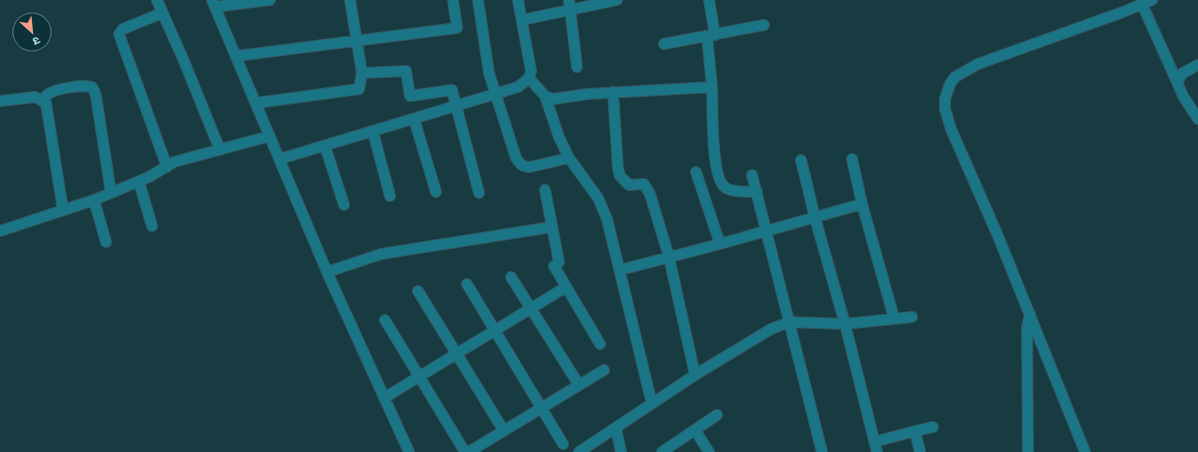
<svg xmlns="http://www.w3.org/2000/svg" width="1198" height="452" font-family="'Sofia Sans Condensed','Noto Sans Devanagari',sans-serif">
  <rect width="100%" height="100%" fill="#183b42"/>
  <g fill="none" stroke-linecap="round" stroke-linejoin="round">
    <defs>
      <path id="minor" d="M157,0l27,61 36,89
        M212,0l115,272 82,180
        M478,0l11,73 27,85c4,6 6,9 14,9l39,-9
        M569,0l8,67
        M709,0l6,35
        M1142,4l35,78
        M215,7l55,-7
        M162,13l-39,16 -4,5 48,133
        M522,20l95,-20
        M664,44l100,-19
        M236,56l221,-28 -4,-28
        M1198,65l-15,8 -6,9 6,14 15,23
        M362,73l44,-2 4,25 42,-6 27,103
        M529,78l16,18 8,3 35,-5 124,-7 -5,-51
        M712,87c1,18 -2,92 14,101 8,5 21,3 31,4
        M613,92l5,77 2,7 9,9 15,-1 6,10 19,63 26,118
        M545,96l14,41 10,21 29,40 9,21 45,185
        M43,100c1,-2 2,-4 4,-5 6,-6 40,-12 46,-7l3,8 15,97
        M0,101l35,-4 11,6 17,107
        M256,103l103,-14 3,-16 -12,-73
        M414,119l22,73
        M373,132l17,64
        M325,146l19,59
        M280,159l238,-72 11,-9 2,-7 -13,-71
        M852,159l10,45 32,114
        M801,160l14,58 30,106 32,128
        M696,172l24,72
        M752,175l70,277
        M139,182l13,44
        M545,190l14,72
        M94,200l12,42
        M0,231l94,-31 55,-23 25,-15 96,-26
        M554,266l46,78
        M620,270l100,-26 142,-40
        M327,272l54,-18 171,-27
        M511,277l68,108
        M467,284l96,160
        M418,291l86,140
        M385,320l80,132
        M384,398l182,-111
        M616,428l5,24
        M695,430l14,22
        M874,442l41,-11
        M469,452l135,-82
        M579,452l116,-77 76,-46 18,-7 56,2 67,-7
        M662,452l55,-37
        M920,452l-5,-21 18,-4
        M1028,452l-1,-125 3,-13
        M1085,452l-87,-216 -47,-107 -6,-20v-10l5,-15 5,-7 23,-13 145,-52 29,-12"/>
    </defs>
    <use href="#minor" stroke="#335962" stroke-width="12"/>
    <use href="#minor" stroke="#1a7687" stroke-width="10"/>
  </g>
  <g transform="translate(32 32) rotate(153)"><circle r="19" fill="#0d3138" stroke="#517a83"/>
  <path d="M0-3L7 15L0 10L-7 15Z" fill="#f49e8a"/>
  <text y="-6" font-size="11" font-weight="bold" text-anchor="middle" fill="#b7e8f3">उ</text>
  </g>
</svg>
